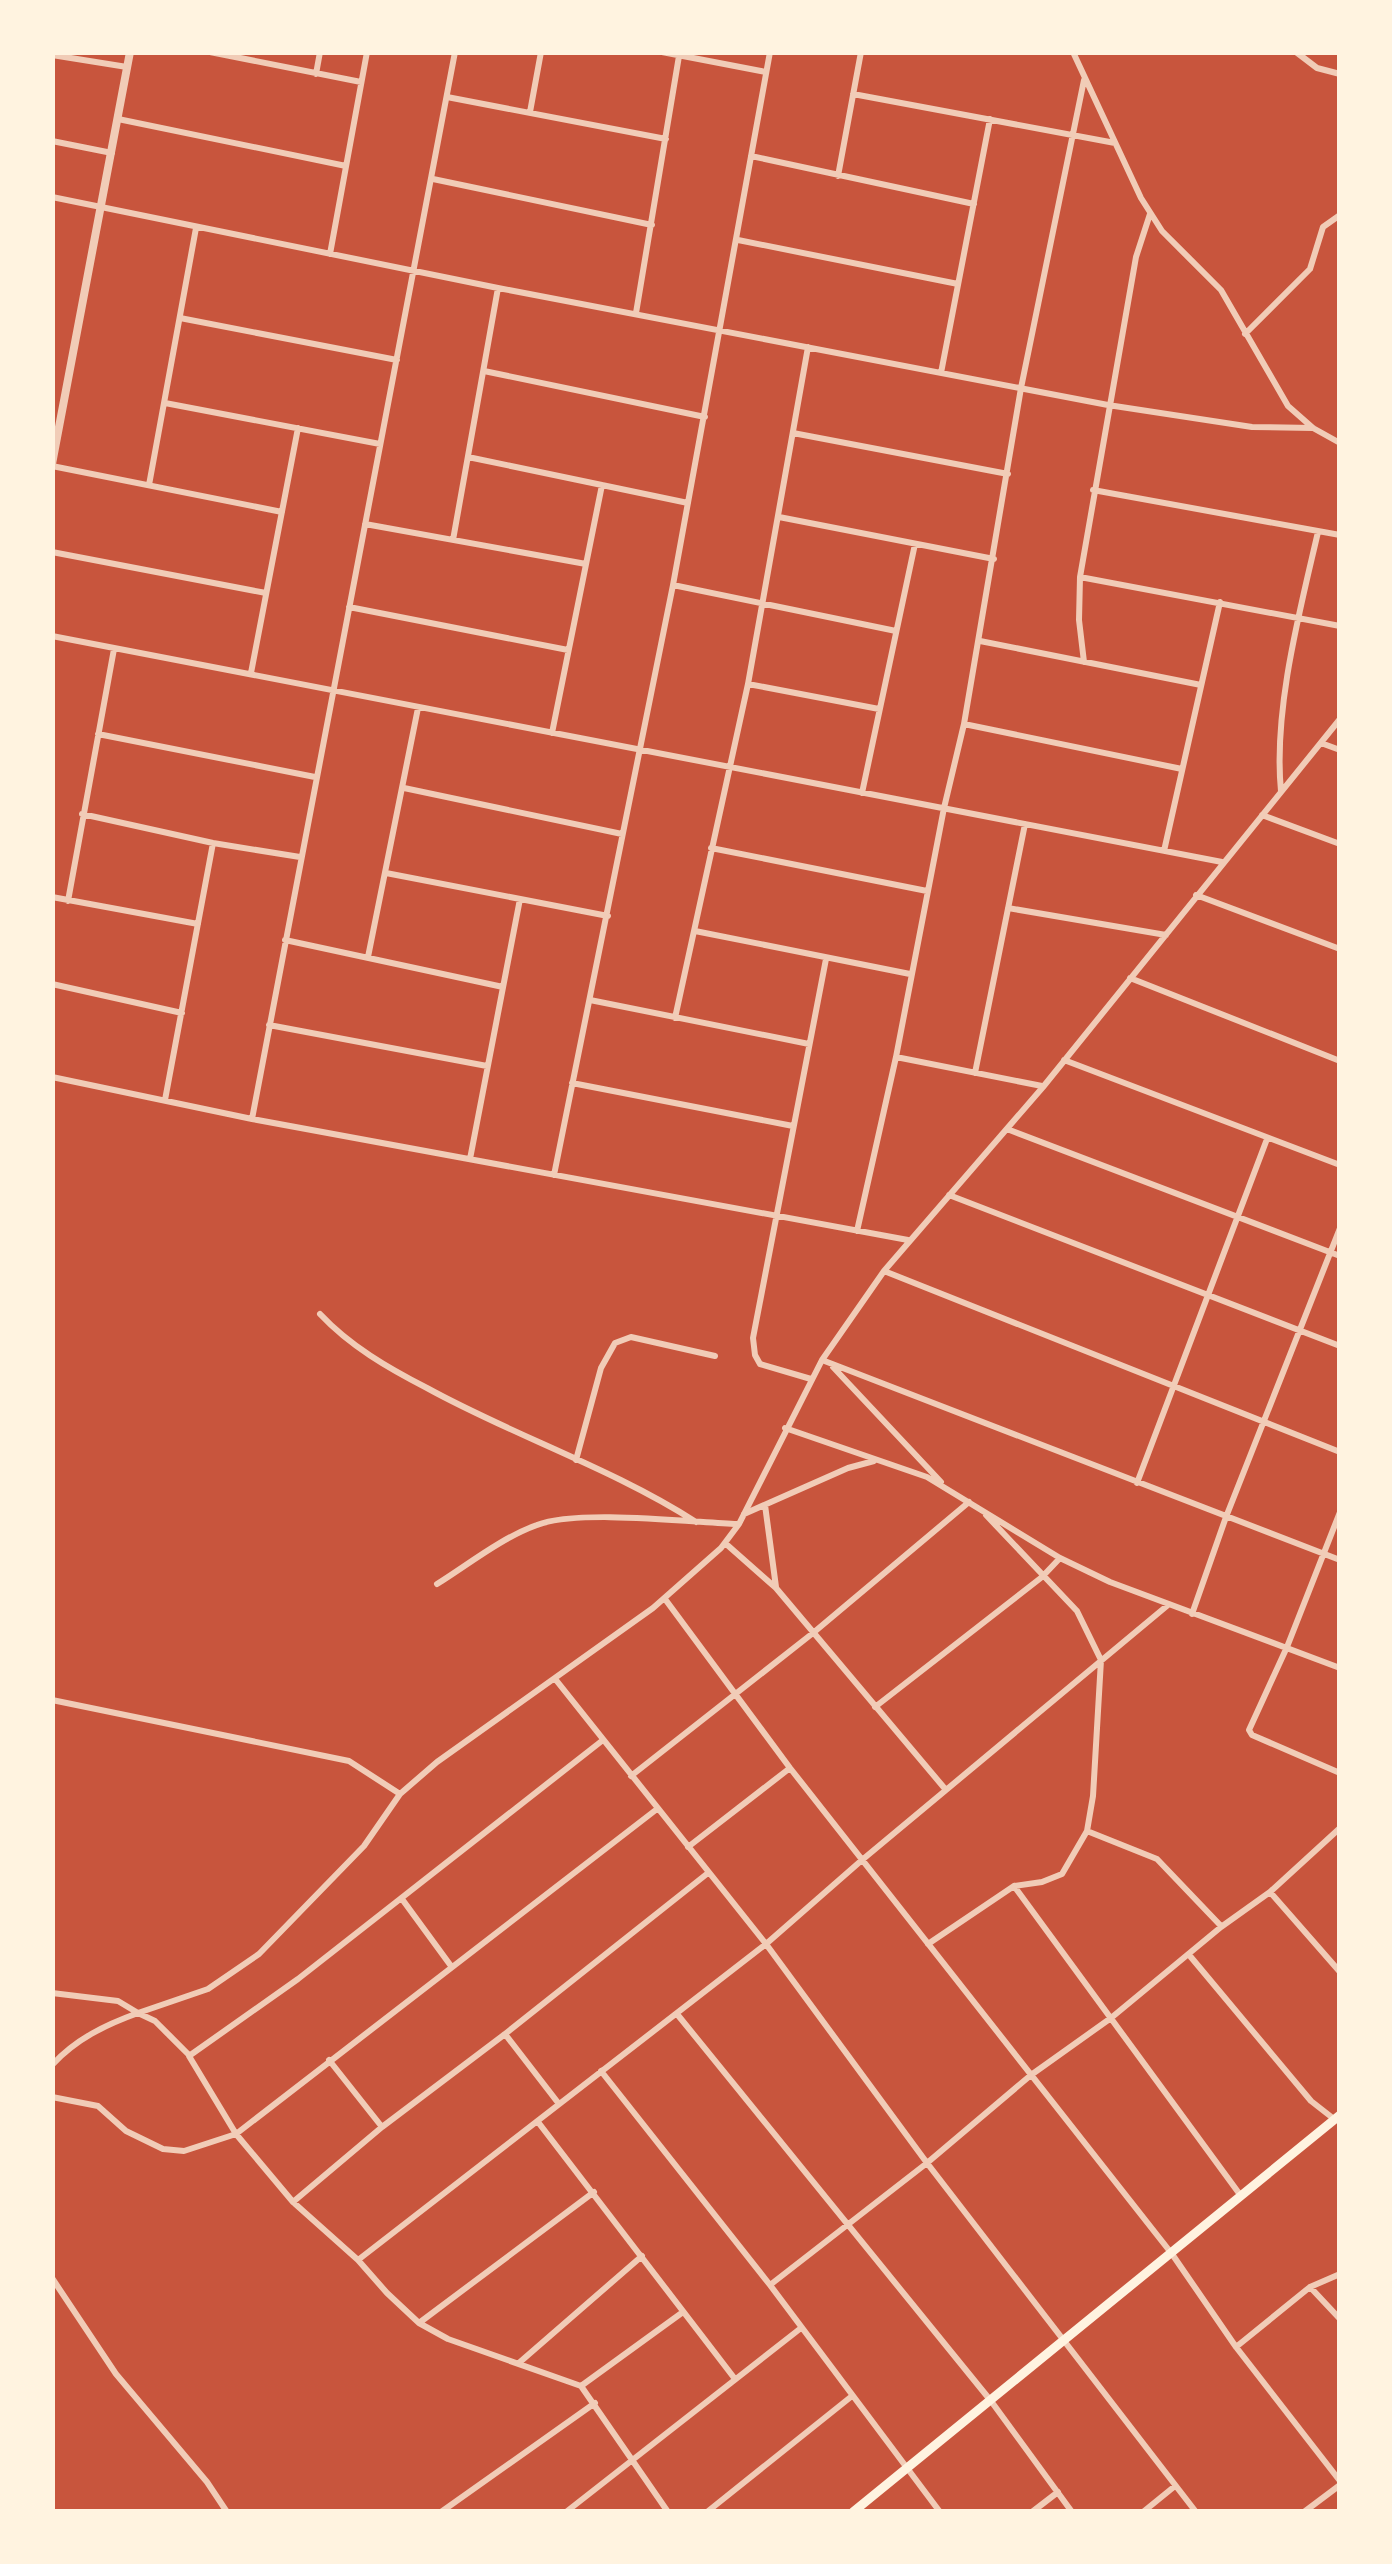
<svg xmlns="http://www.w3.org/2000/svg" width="1392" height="2564" font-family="Roboto,sans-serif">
  <rect width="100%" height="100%" fill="#c8553d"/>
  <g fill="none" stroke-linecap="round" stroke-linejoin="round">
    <path stroke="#f1ccb7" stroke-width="6" d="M210,52l151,30
      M662,52l104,20
      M1073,52l68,146 21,33 59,59 67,116 25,22 27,15
      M1296,52l21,16 23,6
      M52,55l75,12
      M316,74l4,-22
      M853,94l262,49
      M447,97l219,42
      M530,112l11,-60
      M118,119l228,47
      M52,141l60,12
      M751,156l223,48
      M838,176l23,-124
      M433,179l219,46
      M52,197l446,91 610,117 144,22 61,1
      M738,240l220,44
      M330,254l37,-202
      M636,313l43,-257
      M180,318l217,42
      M1245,334l65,-65 13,-42 17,-12
      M484,371l221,46
      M941,373l49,-254
      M165,403l215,41
      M793,433l215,41
      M468,457l220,46
      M52,466l230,46
      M149,485l47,-257
      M1093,490l247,45
      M779,517l215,42
      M365,524l221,40
      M453,540l45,-252
      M52,552l214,41
      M1080,577l260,49
      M673,585l223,46
      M349,607l219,43
      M52,636l1170,226
      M980,641l221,44
      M1084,662l-5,-42 1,-43 56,-320 14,-43
      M251,673l47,-245
      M748,684l131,25
      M964,724l218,45
      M552,733l50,-248
      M98,734l217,43
      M1321,743l19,7
      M404,788l218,46
      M1281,791c-8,-80 19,-181 37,-259
      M862,793l53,-249
      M82,814l131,29 87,14
      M1262,815l78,29
      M711,848l216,43
      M1164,851l56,-249
      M386,873l222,43
      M1196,895l144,54
      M52,897l146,27
      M68,901l46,-252
      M1008,908l158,27
      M695,931l215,43
      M285,940l218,47
      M368,957l50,-249
      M1130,978l210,83
      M52,984l130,29
      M590,1000l219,44
      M675,1018l73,-334 60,-337
      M269,1025l218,41
      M896,1057l146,29
      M1064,1060l276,105
      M975,1073l50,-249
      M52,1077l200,42 656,121
      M572,1083l221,43
      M165,1100l48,-257
      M252,1119l203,-1067
      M1007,1129l333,127
      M470,1159l50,-260
      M554,1175l119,-590 97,-533
      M949,1195l391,151
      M857,1231l39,-174 48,-249 20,-84 57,-336 63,-308
      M884,1271l456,181
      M320,1314c30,32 68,54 107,74 87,48 185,80 269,134
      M822,1360l518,200
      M833,1367l108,115
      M811,1379l-51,-15 -5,-9 -2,-17 73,-379
      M785,1428l142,49 133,81 50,24 230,86
      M576,1460l25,-92 14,-25 16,-6 84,19
      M1137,1483l130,-344
      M765,1505l11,82
      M1340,1512l-53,135 -38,83 3,5 88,38
      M744,1514l104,-46 26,-7
      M725,1543l51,45 170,202
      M437,1584c32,-20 64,-46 100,-59 40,-16 153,-3 200,-1
      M665,1599l125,169 382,486 64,93 104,134
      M1192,1614l34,-97 114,-289
      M556,1680l210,264 161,219 269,349
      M52,1700l297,61 51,33
      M875,1707l167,-130 18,-19
      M603,1740l-305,239 -109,77 47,78 57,68 65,58 29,33 32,30 29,16 133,47 87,126
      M631,1776l182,-143 156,-131
      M1087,1831l70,28 64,67
      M688,1847l102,-79
      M1014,1886l227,310
      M1270,1892l70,80
      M402,1899l49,67
      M928,1944l86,-58 28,-4 20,-8 25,-43 6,-35 8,-136 -24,-49 -91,-96
      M1190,1956l121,145 23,18
      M52,1993l66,8 20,12 70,-24 51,-35 105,-108 36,-52 37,-32 216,-154 68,-60 18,-24 83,-164 62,-89 159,-184 297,-368
      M677,2014l314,387 81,111
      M505,2034l54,70
      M329,2060l53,67
      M52,2065c24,-26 53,-40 86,-52l17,8 34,34
      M601,2071l169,214 170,227
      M52,2097l46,9 28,25 37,18 21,2 52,-17 421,-325
      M538,2122l197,257
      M293,2202l89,-75 123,-93 203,-161
      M358,2260l408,-316 96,-84 306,-255
      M52,2278l64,96 91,108 20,30
      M770,2285l157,-122 104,-88 80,-57 110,-91 49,-35 70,-64
      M1310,2287l30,32
      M419,2323l175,-131
      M1236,2347l74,-60 30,-13
      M520,2362l122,-106
      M581,2386l102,-74
      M441,2512l154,-109
      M566,2512l235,-184
      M707,2512l145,-116
      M1032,2512l26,-20
      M1143,2512l32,-26
      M1304,2512l36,-27"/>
    <path stroke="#f1ccb7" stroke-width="8" d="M52,464l78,-412"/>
    <path stroke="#fff3e0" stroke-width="9" d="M853,2512l487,-397"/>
  </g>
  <rect width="1392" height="2564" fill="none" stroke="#fff3e0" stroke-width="110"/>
</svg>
